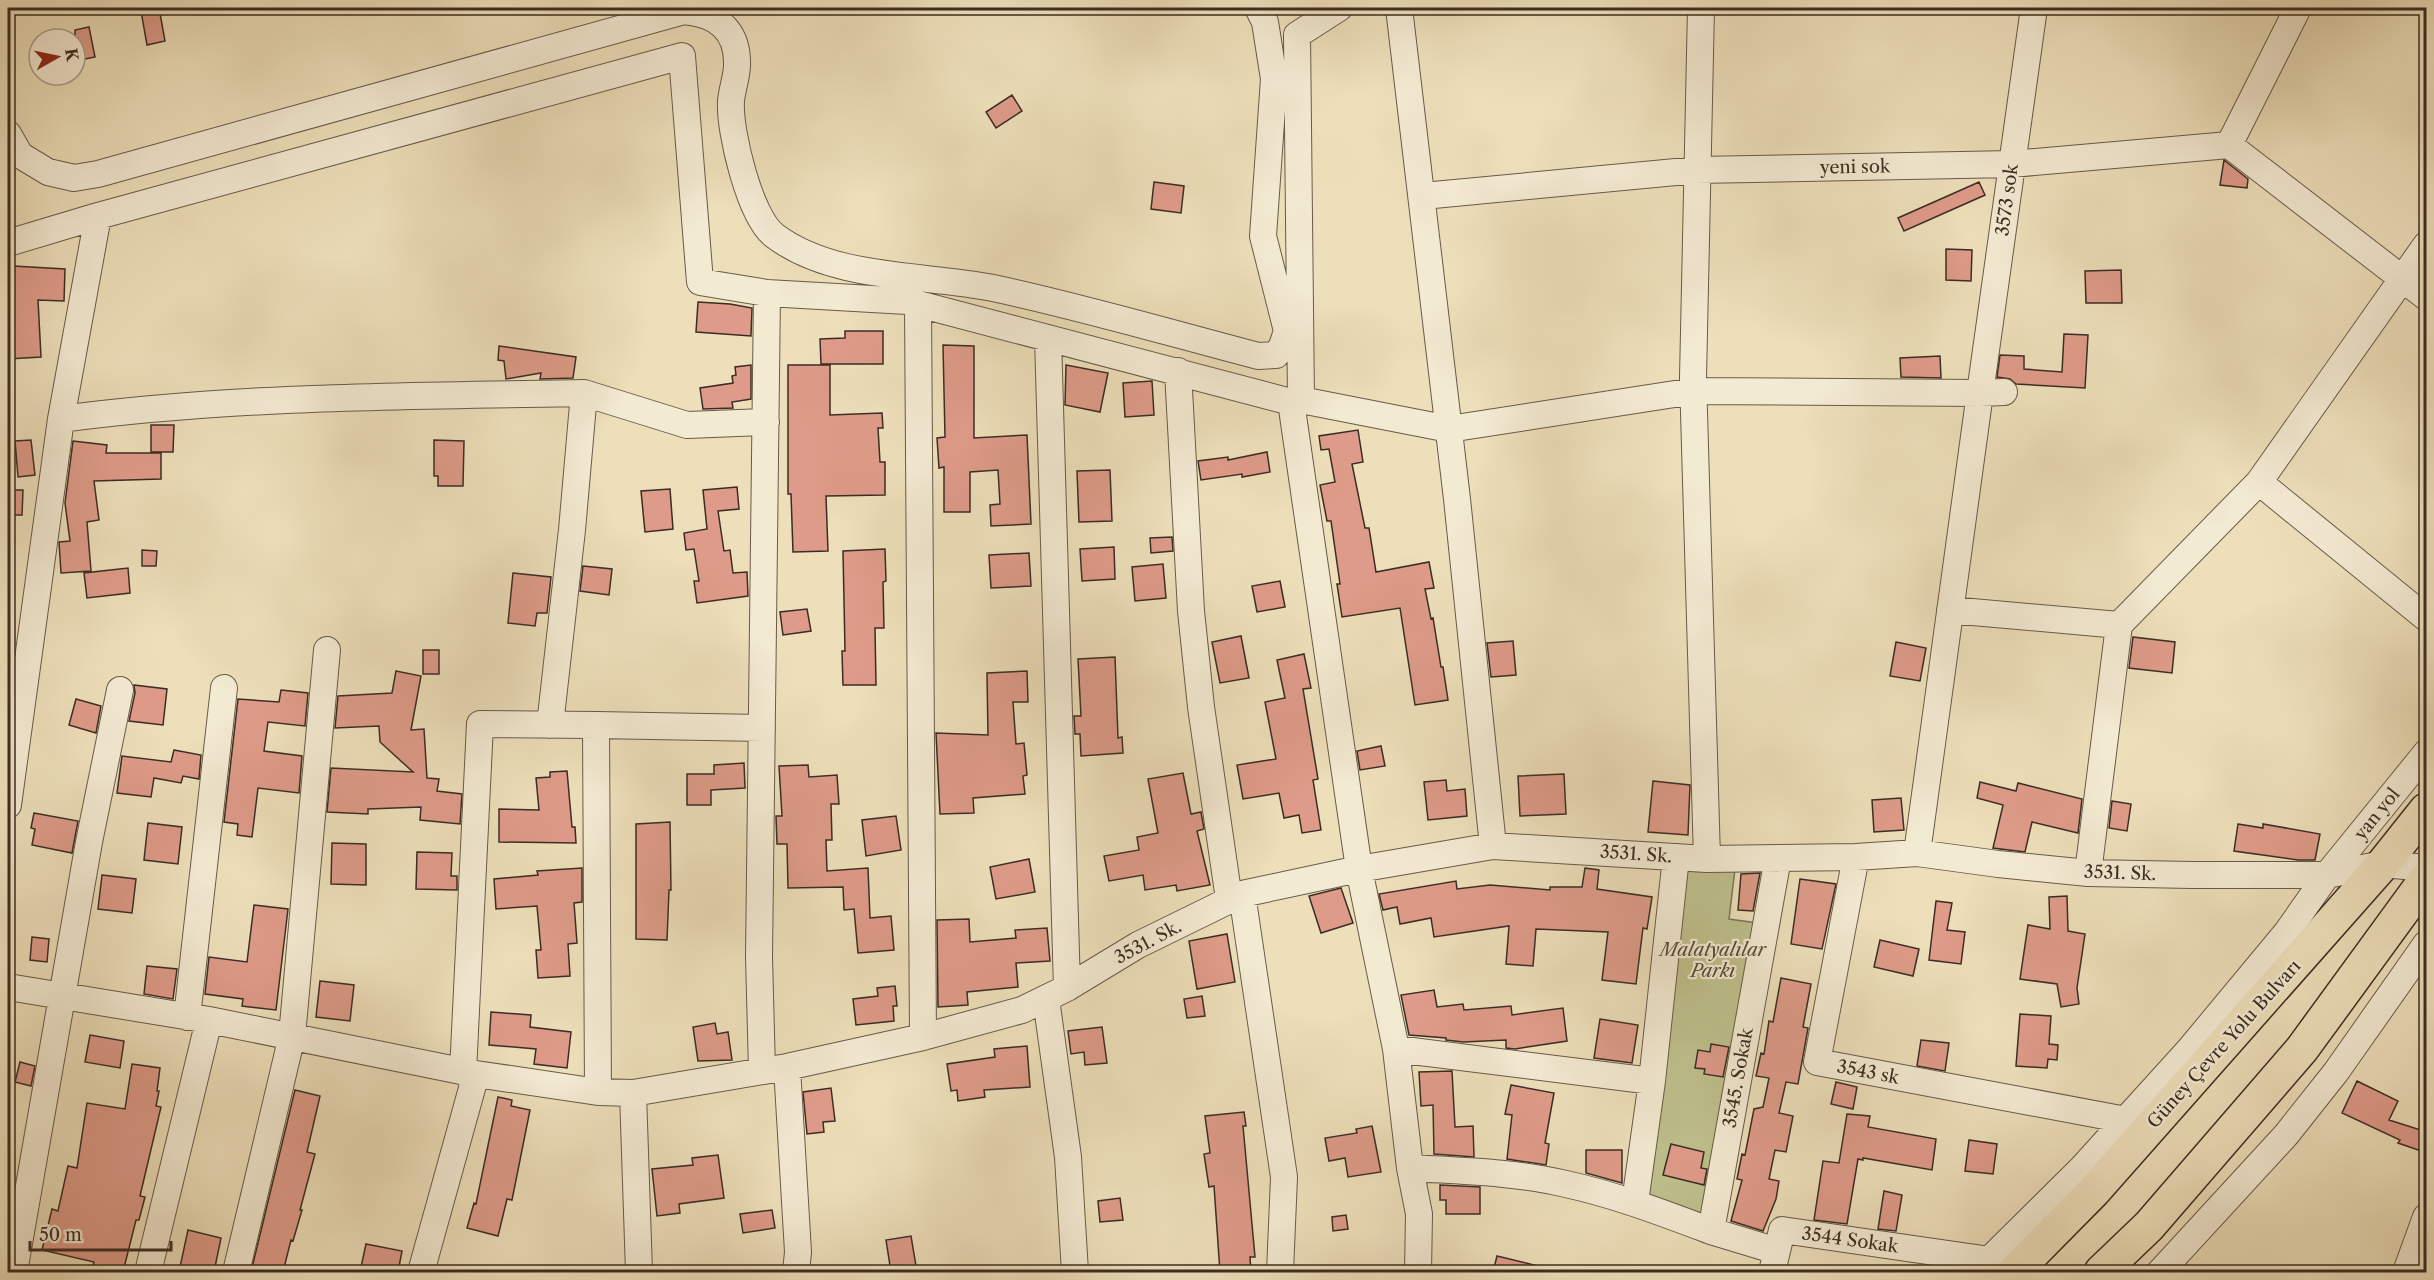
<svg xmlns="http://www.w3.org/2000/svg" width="2434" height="1280" font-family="'Libre Caslon Text',serif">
  <rect width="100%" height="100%" fill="#eddfba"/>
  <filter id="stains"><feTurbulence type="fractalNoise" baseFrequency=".00333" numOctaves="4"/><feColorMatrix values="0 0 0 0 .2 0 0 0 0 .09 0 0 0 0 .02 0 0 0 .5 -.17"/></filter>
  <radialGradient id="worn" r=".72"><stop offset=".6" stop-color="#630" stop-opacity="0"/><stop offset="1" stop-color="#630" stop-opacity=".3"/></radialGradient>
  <path fill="#bec08c" stroke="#7c7658" stroke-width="1.5" d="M1688,866l47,3 -6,50 28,4 -47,294 -65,-22z"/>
  <path fill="#de9b89" stroke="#3b2d23" stroke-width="1.5" d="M159,8l6,33 -18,4 -6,-34z
    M89,27l6,30 -20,4v-31z
    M1012,95l10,16 -26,17 -10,-16z
    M2224,160l24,19 -1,9 -27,-3z
    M1154,182l30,4 -3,27 -30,-4z
    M1979,182l6,13 -81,36 -6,-13z
    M1946,249l26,1 -1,31 -25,-1z
    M13,266l52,3 -1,32 -26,-1 3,57 -33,2v-34h2z
    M2121,270l1,33h-36l-1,-32z
    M698,302l32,2 22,4 -1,28 -55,-4z
    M845,331h38v33h-62l-1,-25 25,-1z
    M2064,334l24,1 -3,53 -69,-4 -6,-5 -13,-2 3,-22 24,1v13l38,3z
    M943,345l31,1v92l53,-3 4,89 -40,2 -1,-21 10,-1 -2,-34 -28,2v40h-26v-45l-5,1 -2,-30 8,-1z
    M499,346l77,11 -3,21 -33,1 1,-6 -35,6 -2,-18 -6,-1z
    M1940,356l1,22 -40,-1 -1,-19z
    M751,365v34l-19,3 1,6 -30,1 -3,-21 33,-5 -1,-7 4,-1 -1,-8z
    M788,365h42v50l52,-2 1,15h-5l2,34h5v33l-59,1 2,55 -35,1 -2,-58h-3z
    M1066,365l42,8 -8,39 -35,-7z
    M1152,381l2,34 -29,2 -2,-34z
    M151,425h23l-1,27h-22z
    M1358,430l5,32 -11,2 13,64h4l7,44 53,-10 5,26 -9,1 6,30 2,-1 8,49h2l5,33 -33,5 -15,-97 -58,9 -5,-33h3l-9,-63h-4l-7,-36 15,-3 -6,-33 -8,1 -2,-14z
    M31,440l4,35 -17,2 -3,-36z
    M434,440l30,1 -1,45h-25v-10h-4z
    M73,441l34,4 -1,8h55v26l-67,2 5,39 -12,2 4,49 -30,2 -2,-31 11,-1 -5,-38z
    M1267,452l3,20 -28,5v-3l-41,6 -3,-19 30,-4v3z
    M1110,470l2,51 -33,1 -2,-51z
    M737,487l2,22 -21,2 6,40 6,-1 3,23 14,-1 1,24 -51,7 -3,-22h5l-5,-32 -8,1 -2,-17 23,-4 -4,-39z
    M670,489l3,40 -28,3 -4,-41z
    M8,490h15l-1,25h-14z
    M1172,537l1,14 -22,2 -1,-15z
    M1114,547l1,32 -33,2 -2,-32z
    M885,549l1,32 -3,1 1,46h-9l1,57h-33l-1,-34h3l-2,-100z
    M142,550l15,1 -1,15h-14z
    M1029,553l2,33 -40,2 -2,-33z
    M1163,564l3,34 -31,3 -3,-34z
    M583,566l29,3 -3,26 -29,-4z
    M128,568l2,25 -43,5 -3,-25z
    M513,573l38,4 -4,36h-10l-2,13 -27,-3z
    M1280,581l5,26 -28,5 -5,-26z
    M807,609l4,22 -28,4 -3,-23z
    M1241,636l8,42 -29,5 -8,-41z
    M2133,637l42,5 -3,31 -43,-5z
    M1513,641l3,34 -25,2 -4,-34z
    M1896,642l30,6 -6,33 -30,-5z
    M423,650h16v24h-16z
    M1304,654l7,34 -8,1 15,90 -5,1 8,50 -19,3 -3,-18 -15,3 -5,-25 -36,6 -6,-34 39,-6 -11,-57 20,-4 -8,-38z
    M1115,657l3,81 4,-1 1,16 -42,3 -1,-22h-5l-1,-18h7l-3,-57z
    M396,671l25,5 -10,54 13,-1 3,49 12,1 -2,12 25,3 -2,30 -40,-4 1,-13 -53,2v5l-41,-2 4,-44 82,4 -33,-30 -1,-16 -44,2 3,-32 54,-3z
    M1027,671l1,31h-15l3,42 8,-1 3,32 -4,1 2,18 -52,4 1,15 -34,1 -4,-81 52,2 -1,-62z
    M134,685l33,4 -4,36 -34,-4 6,-28z
    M281,690l27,3 -3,33 -37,-4 -4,29 38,5 -3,37 -41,-5 -6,49 -15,-2 1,-11 -14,-2 14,-123 41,3z
    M76,699l25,7 -5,27 -27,-8z
    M1381,746l4,20 -25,4 -3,-19z
    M174,750l27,5 -2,24 -16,-3 -2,7 -27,-5 -3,19 -34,-4 5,-37 49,6z
    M744,763l1,25 -34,2v15h-24v-31h27v-9z
    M808,765l1,12 28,-2 2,29h-8l1,36h-6l1,31 41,-3 2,50 21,-2 3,34 -36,3 -4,-44 -10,1 -1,-23 -55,1 -1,-44h-10l-1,-28h6l-3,-50z
    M567,771l5,56h3l1,16 -77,-1v-33l40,1 -3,-32 14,-1v-5z
    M1183,773l8,41 10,-2 3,17 -7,2 13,54 -33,6 -1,-6 -31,5 -2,-15 -34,6 -5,-25 35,-6 -2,-13 21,-4 -10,-54z
    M1564,774l2,40 -46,2 -2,-40z
    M1446,780l1,11 18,-2 2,27 -39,4 -4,-38z
    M1653,781l37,4 -2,50 -40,-3z
    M1980,782l36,9 2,-8 64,16 -4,34 -46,-11 -7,30 -32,-4 10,-43 -26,-7z
    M1901,798l3,32 -30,2 -2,-32z
    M2112,801l19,3 -4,27 -18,-3z
    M34,813l44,8 -6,32 -40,-8 3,-16 -4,-1z
    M896,816l5,34 -35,6 -4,-36z
    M670,822l1,68h-2l-2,50 -31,-1v-115z
    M148,823l34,4 -4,37 -34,-4z
    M2238,824l25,4v-4l57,10 -5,26h-17l-64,-9z
    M332,843l34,1v41l-35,-1z
    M417,852l35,1 -1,23h6v14l-41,-1z
    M1029,859l6,33 -39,7 -6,-32z
    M582,868v34l-8,1 3,40 -9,1 2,32 -32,2 -2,-28h5l-4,-44 -41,3 -2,-30 44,-4 -1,-4z
    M1585,868l14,2 -2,19 55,8 -5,32 -4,-1 -7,56 -34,-4 6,-48 -72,-3 -3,37 -27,-2 3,-38 -75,11 -3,-19 -31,6 -3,-17 -14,3 -4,-16 77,-13 1,8 33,-4 60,5v-3h32z
    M1760,873l-7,38 -15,-1 3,-36z
    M102,875l34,4 -4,34 -34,-4z
    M1800,879l36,5 -14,65 -31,-5z
    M1341,888l12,35 -32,10 -12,-37z
    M2067,896l1,35 17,3 -8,54 2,16 -18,3 -4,-23 -37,-5 8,-54 22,4 -1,-32z
    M1936,901l16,2 -5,27 18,2 -4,32 -32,-4z
    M254,905l34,4 -12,101 -34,-4 1,-7 -38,-5 4,-37 38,5z
    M969,919l1,23 46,-4 -1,-8 32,-2 3,33 -34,2 2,24 -51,5 1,13 -30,2 -1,-87z
    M1227,934l8,48 -38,7 -8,-48z
    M32,937l17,2 -2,23 -17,-2z
    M1880,940l39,9 -6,27 -39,-9z
    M147,966l30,3 -4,30 -29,-5z
    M1781,978l30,6 -8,43 5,1 -10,56 -12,-2 -7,31 14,3 -7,36 -11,-2 -6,29 10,2 -3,18 -13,32 -32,-10 11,-41 -5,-1 5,-25 3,1 9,-46 9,-2 6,-29 -13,-2 5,-23 3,1 5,-33 4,1z
    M320,981l34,4 -4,36 -34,-4z
    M895,986l2,20h-4l1,15 -38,4 -3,-26 25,-3 -1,-8z
    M1434,990l3,17 26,-3 1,6 47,-4 1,9 51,-7 4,33 -52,8 -9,-1v-8l-43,2 -17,-2v-2l-37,-3 -8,-40z
    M1202,996l3,20 -18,2 -3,-19z
    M491,1012l40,3 -1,12 41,5 -4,36 -33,-4 2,-15 -47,-4z
    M2020,1014l31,2 -2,28 9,1 -1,15 -9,-1 -1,9 -31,-2z
    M1600,1019l38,6 -6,38 -38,-5z
    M715,1023l2,11 11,-2 4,28 -34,1 -5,-34z
    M1102,1027l5,36 -22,2 -1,-13 -13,2 -3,-23z
    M90,1035l34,6 -4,27 -35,-6z
    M1921,1040l28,3 -4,28 -28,-5z
    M1711,1044l18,3 -6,30 -19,-3 1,-5 -10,-1 3,-18 12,2z
    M1027,1046l3,41 -46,3 1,7 -27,4 -1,-11 -6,1 -4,-27 48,-7 -1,-8z
    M20,1062l15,4 -4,20 -16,-4z
    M132,1064l28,4 -3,23h2l-3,15 5,1 -21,89 5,1 -6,23h-3l-13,52 -30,-7 1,-3 -52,-12 10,-41 6,2 10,-45 9,2 10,-65 38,6z
    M1452,1071l3,56 18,-1 1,31 -40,-3 -1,-49 -12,1 -2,-34z
    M2357,1081l41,20 -9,19 38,12v21l-29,-10 2,-3 -58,-27z
    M1836,1082l21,5 -4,22 -22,-5z
    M1511,1085l43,8 -9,50 4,1 -3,21 -39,-6 5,-44 -7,-1z
    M831,1088l4,33 -12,1 1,10 -17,2 -4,-42z
    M295,1090l25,6 -13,56 8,2 -15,56h2l-9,31 -2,-1 -8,32h-32z
    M498,1097l14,3 -1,6 19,4 -18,90 -5,-1 -9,37 -31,-8 7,-25 2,1z
    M1244,1112l2,14h-3l12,131h-5l1,15h-31l-6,-86 -5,1 -5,-33 6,-1 -5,-37z
    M1847,1114l23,2 -2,11 68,12 -4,31 -69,-12v2l-5,-1 -11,65 -33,-4 9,-59 16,2z
    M1372,1126l9,46 -33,5 -3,-19 -16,3 -4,-23 32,-5 -1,-4z
    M1969,1140l28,4 -4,30 -28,-3z
    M1671,1144l33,8 -3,16 6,1 -3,16 -41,-10z
    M1586,1150h36v33l-36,-10z
    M718,1155l6,43 -45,6 1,9 -23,3 -5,-47 41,-4 -1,-7z
    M1440,1185l40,2v27h-34v-14h-6z
    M1884,1191l18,4 -6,36 -18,-2z
    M1120,1198l3,22 -23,2 -2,-21z
    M772,1210l3,18 -32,5 -3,-19z
    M1346,1215l2,14 -15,2 -1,-14z
    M188,1230l33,8 -7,34 -34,-5z
    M911,1236l6,36h-26l-5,-32z
    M366,1244l36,7 -4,21h-38z
    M1497,1256l45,11 -1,5h-48z"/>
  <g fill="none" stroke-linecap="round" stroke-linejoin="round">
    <defs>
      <path id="minor" d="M1399,8l58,491 36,347
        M1701,8l-8,370 14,481
        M8,134l12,21 28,17 26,6 24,-4 586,-163c32,3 54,18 53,54 0,11 -5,24 -6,36 -2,30 19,117 44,135 59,44 148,38 218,52 89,19 177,45 265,68l18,-1 6,-9 5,-15 -24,-95 11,-157 -9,-57 -7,-14
        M2229,145l197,152
        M1423,196l274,-26 315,-6 217,-19 69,-137
        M98,216l584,-160 18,226 67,11 140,8 384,101 10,-2 -4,-365 42,-27
        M8,243l90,-27 -37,203 -53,386
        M918,304l5,733
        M1048,338l19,650
        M1178,371l13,240 10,96 28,192
        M584,393l103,32 79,-3
        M1301,400l148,29 245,-38 286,2 54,-385
        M1291,402l68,467 37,180 14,119 9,46 -1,58
        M61,419c173,-23 349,-23 523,-26l-12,137 -22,195
        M2259,482l167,136
        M1950,610l169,15
        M596,725l166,3
        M1917,853l63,-460 24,-1
        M1856,857l-39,205 309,58
        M2088,873l31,-248 140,-143 167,-237
        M1242,894l42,283 -4,95
        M8,987l201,33 267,54 122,18 35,1 154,-26 136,-30 99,-27 45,-22 71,-43 104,-51 117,-25 134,-23 214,13 149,-2 61,-4 81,11 90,9 104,2h135l56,-11 43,4
        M1046,999l22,158 7,115
        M187,1017l37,-329
        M1396,1049l256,32
        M787,1067l11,185 -2,20
        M762,1071l-3,-114 8,-664
        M463,1072l17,-348 116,1 2,367
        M633,1093l6,179
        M1410,1168c52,3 106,4 156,16 50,11 97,29 145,47
        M1635,1202l17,-121 24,-224
        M1777,1251l-66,-20 67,-373
        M14,1272l75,-430 31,-152
        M148,1272l61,-252
        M236,1272l56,-236 35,-386
        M421,1272l55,-198
        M1772,1272l10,-42 208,30
        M1977,1272l105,-104 107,-118 98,-118 40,-57 99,-122
        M2160,1272l126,-137 50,-63 90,-128
        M2406,1272l20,-55"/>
      <path id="highway" d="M2014,1272l79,-80 290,-328 43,-54
        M2101,1272l48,-46 153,-177 124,-170"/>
    </defs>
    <use href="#minor" stroke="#685a49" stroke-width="28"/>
    <use href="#highway" stroke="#3b2d23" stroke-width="36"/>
    <use href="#minor" stroke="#f3ead2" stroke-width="26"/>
    <use href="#highway" stroke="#eddfba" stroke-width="33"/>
  </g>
  <g text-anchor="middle" stroke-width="4.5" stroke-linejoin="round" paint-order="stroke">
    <g font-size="18" fill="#3b2d23" stroke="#f3ead2">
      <text transform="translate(1855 167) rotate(-1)" y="6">yeni sok</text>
      <text transform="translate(2007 200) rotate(-82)" y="6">3573 sok</text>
      <text transform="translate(2377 814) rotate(-51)" y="6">yan yol</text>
      <text transform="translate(1636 854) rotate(4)" y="6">3531. Sk.</text>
      <text transform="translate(2120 873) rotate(2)" y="6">3531. Sk.</text>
      <text transform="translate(1148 942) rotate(-28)" y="6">3531. Sk.</text>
      <text transform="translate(2224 1044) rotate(-48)" y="6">Güney Çevre Yolu Bulvarı</text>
      <text transform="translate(1868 1072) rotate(11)" y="6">3543 sk</text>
      <text transform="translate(1738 1078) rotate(-80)" y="6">3545. Sokak</text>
      <text transform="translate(1850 1240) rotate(8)" y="6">3544 Sokak</text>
    </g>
    <g font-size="18" font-style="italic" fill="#554a38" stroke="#f3ead2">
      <text x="1713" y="956">Malatyalılar<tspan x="1713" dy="21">Parkı</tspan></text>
    </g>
  </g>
  <rect width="2434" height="1280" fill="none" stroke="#eddfba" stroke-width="30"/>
  <rect x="9" y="9" width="2416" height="1262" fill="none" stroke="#3b2d23" stroke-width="3"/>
  <rect x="15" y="15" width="2404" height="1250" fill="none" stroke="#3b2d23" stroke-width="1.5"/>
  <g transform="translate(57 57) rotate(81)"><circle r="28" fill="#f3ead2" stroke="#a99e8c" stroke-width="1.5"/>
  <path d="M0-4.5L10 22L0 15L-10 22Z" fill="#8f2418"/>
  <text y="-9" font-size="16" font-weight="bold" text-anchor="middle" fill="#3b2d23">K</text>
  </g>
  <path d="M30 1241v9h141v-9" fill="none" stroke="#3b2d23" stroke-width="3"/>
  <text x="39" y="1241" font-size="18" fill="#3b2d23" stroke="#f3ead2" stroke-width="4.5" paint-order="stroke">50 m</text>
  <rect width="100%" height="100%" filter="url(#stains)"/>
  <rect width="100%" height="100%" fill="url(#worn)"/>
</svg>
